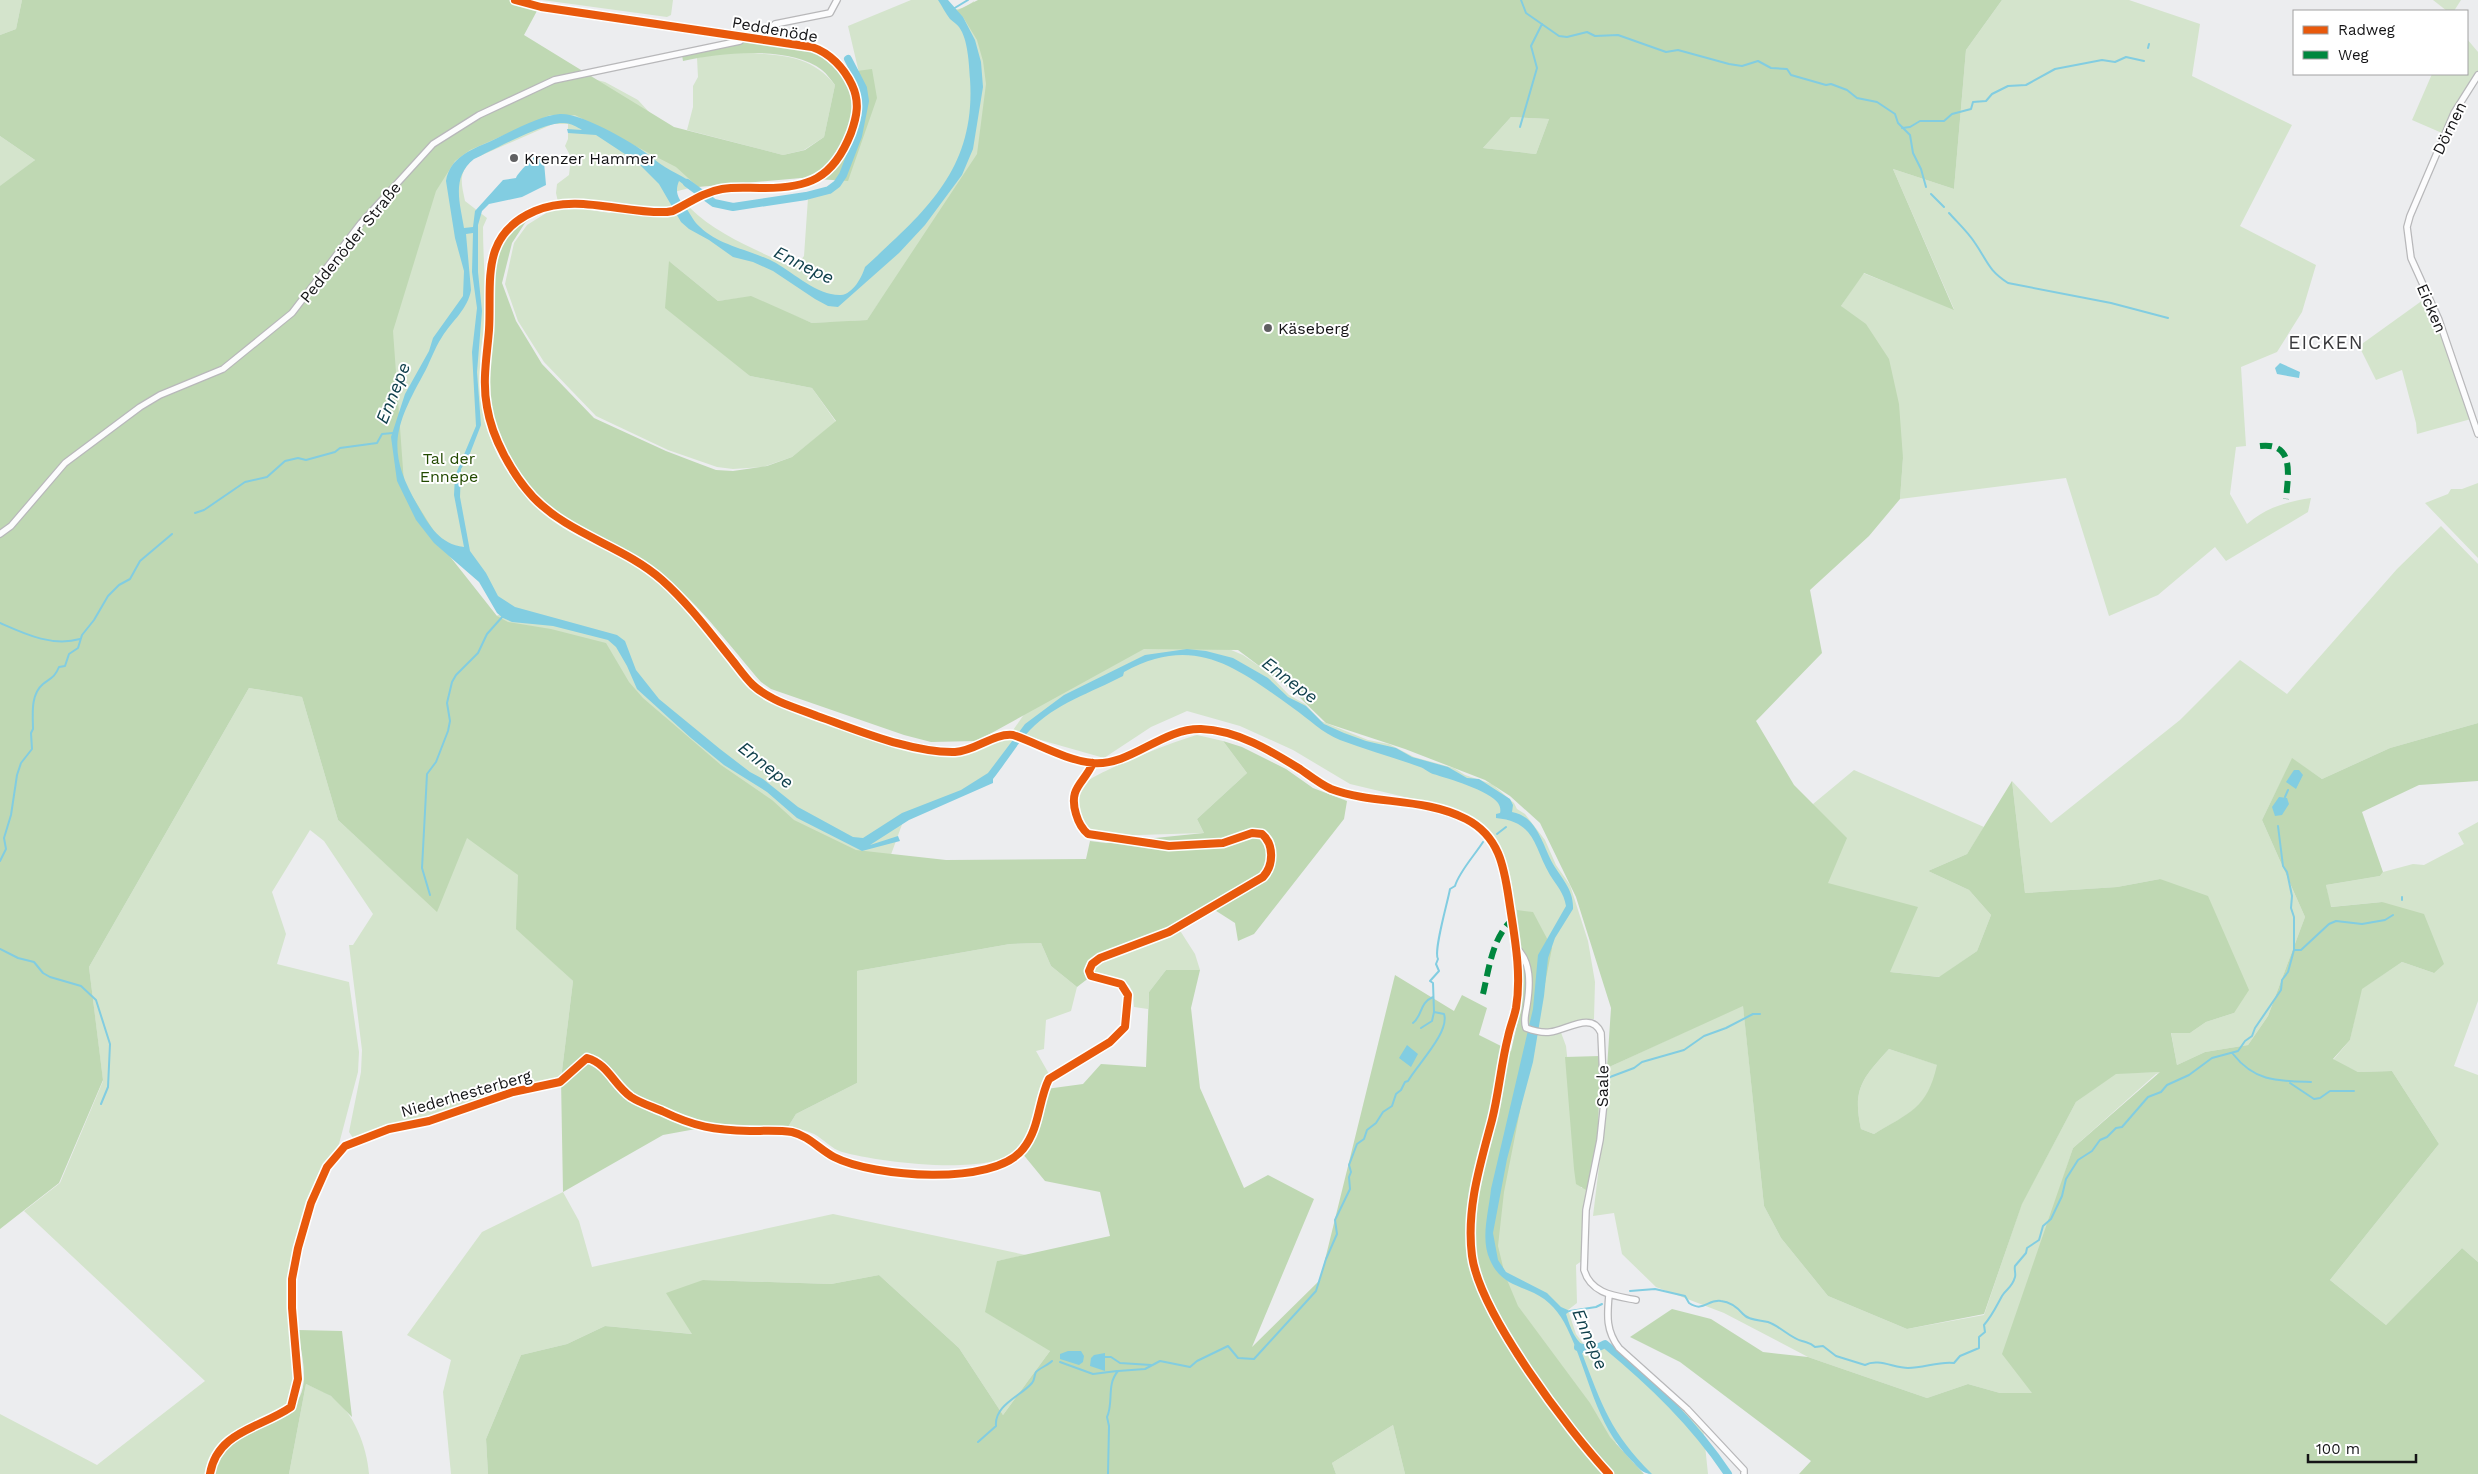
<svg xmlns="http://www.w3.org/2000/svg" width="2478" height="1474" font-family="'Work Sans',sans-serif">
  <rect width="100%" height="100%" fill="#ecedef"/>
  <path fill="#d4e4cc" d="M0,0h22l-6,29 -16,6z
    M542,0h131l-2,15 -4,2z
    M911,0h33l7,10 13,-2 10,-7 -2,11 17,33 -2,108 -92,137 -15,11 -13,19 -17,1 -5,4 -5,-3 -28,1 -63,-26 -31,4 -49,-40 81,115 62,12 24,34 -44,35 -29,10 -30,2 -16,-2 -49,-17 -72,-34 -52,-54 -26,-41 -13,-37 9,-41 13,-18 24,-15 26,-2 33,5 -6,-10 -46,-1 -2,-9 1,-9 12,-9 2,-18 -6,-11 3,-7v-15h-15l-80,35c-15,14 -12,23 -8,42l22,17 -4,9c0,30 3,61 2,91 -1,15 -5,31 -5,46 1,39 6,89 37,117l84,64 55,34 15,14 34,40 31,29 -1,10 23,23 30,14 153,45 68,-18 18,-26 106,-58 28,-8 63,3 19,8 23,16 23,24 16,9 16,17 47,19 21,4 25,13 40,11 11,7 27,9 22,19 3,6 8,5 20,26 11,25 14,20 18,56 7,41 -1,37 -35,8 7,19 15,142h9l-4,70 -10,7 1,38 -9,7 8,24 9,12 9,1 11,-5 42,32 56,52 5,48h-59l-27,-29 -15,-5 -97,-132 -20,-61 46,-228 -21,-90 -7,-49 -14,-43 -43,-29 -101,-24 -57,-34 -53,-24 -53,-15 -36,16 -47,31 -81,-23 -37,47 -82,37 -53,145 -311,-14 33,31 -12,98 -49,11 -82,29 -41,8 -36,11 -4,-6 12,-60 1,-22 -13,-105h4l20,-31 -49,-73 -14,-11 -38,62 14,42 -9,30 72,18 10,70 -1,20 -19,72 -14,23 -36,113v26l6,73 -2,11 -5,15 -12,10 -31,12 -21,14 -11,18 -4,15h-209v-60l97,51 108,-84 -181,-170 36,-28 43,-102 -14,-114 160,-279 53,9 36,123 90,83 36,-275 40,-15 -14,-25 -53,-47 -37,-58 -14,-128 17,-179 169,-102 33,8 33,18 75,82 -43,11 9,21 10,-7c30,30 69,42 105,62l10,-13 4,-58 29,-17 30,-74 -19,-81z
    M2002,0h127l71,24 -8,52 100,49 -52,101 76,39 -14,47 -25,40 -36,15 5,79 -10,1 -6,47 17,30c20,-17 39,-22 64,-26l-3,14 -82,49 -11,-14 -57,48 -49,21 -43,-138 -166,21 3,-41 -62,-152 22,-33 91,36 -61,-140 61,20 12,-139z
    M2433,0h28l-7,11h-7z
    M2467,39l11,13v19l-36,62 -30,-13 20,-46h35z
    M742,52c38,4 67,1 93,33l-11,52 -20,13 -21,5 -96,-25 6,-23v-21l5,-9 -1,-19 19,-4z
    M1511,117l38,2 -13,35 -53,-6z
    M0,136l35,24 -35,27z
    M2423,300h4l5,8 39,111 -54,15 -1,-11 -14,-53 -26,10 -17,-34z
    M2478,483v75l-53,-55 23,-9 3,-5h11z
    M2441,526l37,38v159l-88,25 -68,31 -30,-20 -30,61 43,97 -37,99 -20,29 -43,7 -28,13 -6,-33 19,1 16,-11 28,-9 -74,-134 -43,8 -92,6 -13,-112 39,42 129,-103 60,-60 47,34 110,-125z
    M1197,735l26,6 24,32 -50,46 7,14 -98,3 -15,-4c-10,-14 -18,-30 -9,-46 7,-12 98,-47 115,-51z
    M1854,770l130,57 -17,27 -39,17 41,19 22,25 -14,36 -37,26 -50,-5 -62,-89 -15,-79z
    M2478,822v179l-24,65 24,9v187l-16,-14 -76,77 -56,-45 109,-136 -47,-73 -34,1 -25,-12 17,-20 11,-51 41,-27 32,11 -52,-71 -52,5 -4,-22 54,-9 3,-4 30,-8 11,1 40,-21 -6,-11z
    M1179,929l16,25 5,16h-34l-17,22 -1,17 -14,-2 -1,-14 -4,-8 -38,-9 1,-12 8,-6z
    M1041,943l10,23 26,21 -6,24 -25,9 -2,29 -8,2 13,23c-10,24 -10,55 -28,74 -27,30 -143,14 -179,4 -10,-3 -19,-13 -28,-18 -8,-4 -18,-5 -26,-7l8,-13 61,-31v-112l153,-27z
    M1743,1005l21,201 17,32 47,58 79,33 77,-14 38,-112 54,-101 40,-29 46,-1 -6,2 -83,74 -25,76 -15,169h-33l-32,-9 -41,14 -119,-41 -84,-44 -68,-26 -34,-33 -8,-41 -21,3 14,-116v-32z
    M1889,1049l49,16c-11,44 -27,47 -64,69l-13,-5c-9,-41 2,-51 28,-80z
    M563,1192l16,29 13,46 241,-53 193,41 -29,6 53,90 -47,64 -44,-67 -80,-73 -48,9 -128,-4 -10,54 -88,-8 -38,18 -46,11 -35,84 2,35h-37l-8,-82 8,-32 -44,-25 75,-103z
    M306,1384c8,4 17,7 25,12 23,16 36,51 38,78h-80z
    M1393,1425l12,49h-69l-4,-11z"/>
  <path fill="#bfd8b3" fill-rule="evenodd" d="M22,0h489l27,9 -14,26 150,92 109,28 22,-5 19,-13 11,-52c-4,-5 -8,-11 -13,-15 -32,-25 -102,-17 -139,-9l-1,-6 69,-15 64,9 34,23 23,-3 5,29 -29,83 -47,-3 -103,9 -22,-20 -101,-52h-25l-80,35 -15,11 -19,30 -43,140 11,152 44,71 49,62 11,6 43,7 55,14 23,39 14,16 78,67 51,35 22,20 62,30 90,10 140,-1 4,-18 16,2 98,-10 -7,-14 50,-46 -24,-32 19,6 44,22 27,19 34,13 -3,18 -90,115 -16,7 -3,-18 -25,-16 -36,21 -83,35 -1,14 -13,10 -26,-21 -10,-23 -31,1 -153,27v112l-61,31 -8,13 -65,-3 -60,11 -100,57 -2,-113 12,-98 -57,-52 2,-54 -51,-37 -30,74 -99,-92 -36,-123 -53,-9 -160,279 14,113 -44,103 -59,46v-1043l35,-26 -35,-24v-101l16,-6z
    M978,0h1024l-36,50 -12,139 -61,-20 61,141 -90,-37 -23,33 25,18 23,35 10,45 4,54 -3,41 -31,37 -59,54 12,63 -66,68 38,64 53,53 -19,45 90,24 -28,65 49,5 38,-26 14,-36 -22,-25 -41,-19 39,-17 45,-73 13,112 92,-6 43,-8 48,17 41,94 -15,23 -28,9 -16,11h-19l6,32 28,-13 43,-7 20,-29 37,-99 -43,-97 30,-62 30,21 68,-31 88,-25v58l-59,4 -57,27 21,60 -3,4 -54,9 5,22 51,-5 42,12 20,50 -10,9 -32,-11 -40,27 -12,51 -17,19 25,13 34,-1 47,73 -109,136 56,45 76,-77 16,14v212h-679l12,-13 -131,-99 -50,-25 42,-28 39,10 52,33 45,5 119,41 41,-14 32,9h32l-30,-39 71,-206 87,-76 -44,2 -40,28 -54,102 -38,110 -77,15 -79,-33 -47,-58 -17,-32 -21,-200 -136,62 4,-60 -35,-111 -36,-74 -30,-27 -25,-16 -80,-31 -79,-26 -32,-31 -56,-42 -94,-1 -167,92 -46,1 -27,-7 -133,-46 -10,-7c-29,-33 -62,-79 -97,-105 -28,-21 -62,-36 -92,-54 -50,-30 -80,-81 -84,-139 -2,-26 2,-53 3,-79 3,-44 5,-74 49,-93l-15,11 -13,20 -10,40 14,38 26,43 52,54 72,33 34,13 16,6 17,1 34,-5 25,-9 44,-36 -24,-33 -62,-12 -85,-68 4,-47 49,40 33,-5 61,27 55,-3 110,-166 9,-70 -3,-23 -6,-21 -14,-23 -7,-6zM1511,117l38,2 -13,35 -53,-6zM1889,1049l48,16c-10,44 -27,47 -63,69l-13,-5c-9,-41 2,-51 28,-80z
    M1517,910l16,2 19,36 -48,244 -6,54 7,29 13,31 72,97 20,34 34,37h-239l-12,-49 -61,38 4,11h-848l-2,-35 35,-84 46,-11 38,-18 87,8 -26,-41 37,-13 128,4 48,-9 80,73 44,67 47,-64 -65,-39 12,-51 113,-25 -10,-44 -55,-11 -23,-28 24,-64 37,-5 18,-20 45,3 3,-75 17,-22h34l-9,38 9,80 44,100 24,-13 46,24 -62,148 68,-67 75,-305 59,36 8,-16 25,13 -8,27 32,16 11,-48z
    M1600,1056l-2,83 -8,49 -4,2 -10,-6 -2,-15 -9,-112z
    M298,1330l44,1 10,86 -21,-21 -25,-12 -17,90h-78c11,-61 93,-37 93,-98 0,-15 -4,-31 -6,-46z"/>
  <path fill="#82cde1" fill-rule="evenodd" d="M938,0h10l15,17 12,23 6,22 2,25 -10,62 -11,26 -37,50 -26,28 -61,54 -10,-1 -13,-7 -42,-28 -20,-9 -20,-5 -24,-17 -20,-11 -8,-7 -22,-38 -22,-22 -41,-27 -28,-2 -1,-4 15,1c-5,-3 -11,-7 -18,-7 -18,-2 -71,27 -90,36 -23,18 -14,44 -10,69l9,-1 2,-16 28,-31 13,-2c1,-4 15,-18 17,-20l-1,-2 3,-2 9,8 2,23 -24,12 -33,7 -7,7 -4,14v47l4,39 -5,61 4,53 -12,31 -8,13 -1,28 10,54 16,22 12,23 17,11 102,28 8,6 11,29 23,29 61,50 30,23 13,7 35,28 55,30 10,1 39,-25 59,-23 27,-17 37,-49 39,-29 81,-40 42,-6 19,2 27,7 35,20 20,19 18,9 18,18 20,9 22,8 30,7 16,9 36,10 19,11 12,1 31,20 3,6 -1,7c25,4 31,34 41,52 9,15 21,26 20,45l-18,29 -7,20 -4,38 -11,66 -26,97 -14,74 5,27 8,12 41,21 14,14 9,4 -4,3c4,12 9,29 22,34v4l-6,1c20,53 29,80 70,121 -10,0 -14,-7 -21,-14 -36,-36 -42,-87 -64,-132 -7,-15 -18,-28 -33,-35 -20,-9 -34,-11 -44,-33 -10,-21 -1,-49 1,-71l42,-180 5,-54 28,-49c-2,-13 -9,-20 -16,-31 -17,-29 -14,-53 -54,-57v-4l4,-1c1,-3 0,-7 -2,-10 -8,-12 -51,-25 -65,-29 -5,-2 -9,-6 -13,-7 -27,-10 -54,-17 -80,-27 -18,-7 -31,-21 -47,-32 -56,-40 -98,-75 -169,-36l-1,4c-32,17 -67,27 -93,54 -13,14 -25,34 -37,49v4l-84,37 -39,25 28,-9 2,5 -38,10 -65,-33 -30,-26 -43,-27 -33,-27 -54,-49 -10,-23 -11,-19 -8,-7 -55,-14 -41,-4 -9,-4 -6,-5 -18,-31 -45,-39 -18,-23 -19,-39 -6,-44 14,-43 24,-43 4,-13 30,-42 1,-25 -9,-33 -9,-57c4,-23 24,-31 43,-39 20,-9 51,-27 71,-28 23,-1 78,31 95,46 13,11 30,16 43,27l-7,3 -12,-9c-5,12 0,18 7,27 5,7 8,14 14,19 19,19 52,23 76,36 19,11 42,33 65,32 12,-1 21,-18 24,-28 61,-56 111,-98 105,-188 -1,-15 -2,-40 -11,-52 -2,-3 -6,-5 -9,-8 -4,-5 -8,-13 -12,-19zM473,233l-1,39 5,36 -5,44 4,74 -21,50 -1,19 10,52c-25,-3 -35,-22 -46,-41 -32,-55 -24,-78 5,-131 7,-12 11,-26 19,-38 10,-16 26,-28 29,-47l-5,-56z
    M2280,363l20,9 -1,6 -22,-4 -2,-6z
    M2294,770h5l4,5 -7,14 -10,-7z
    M2279,797l8,1 2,6 -7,11 -7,1 -3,-9z
    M1407,1045l11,9 -7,13 -12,-9z
    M1068,1351h13l3,5 -1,6 -4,3 -19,-6v-5z
    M1105,1353v18l-15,-5 1,-8 3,-3z"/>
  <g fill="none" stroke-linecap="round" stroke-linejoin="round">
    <path stroke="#82cde1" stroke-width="2" d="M1521,0l5,13 33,23 8,1 20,-5 8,4 23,-1 48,17 12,-2 51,14 13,2 16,-5 13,7 16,1 4,6 35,10 5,-1 16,6 10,8 20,4 18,12 3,9 12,12 3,18 8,16 5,18
      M953,9l15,-9
      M2148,48l1,-4
      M1520,127l17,-59 -6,-22 11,-22
      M1902,128l8,-1 10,-6h24l8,-7 19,-5 2,-7 13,-1 6,-7 16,-8 18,-1 29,-16 47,-9 13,2 11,-5 18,4
      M1931,194l13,13
      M1949,213c9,10 19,19 26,30 13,19 13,27 33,40l103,20 57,15
      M195,513l9,-3 41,-28 22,-5 18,-16 13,-3 8,2 29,-8 5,-4 37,-5 5,-9 11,-1
      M0,623c25,11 52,24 80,16
      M2285,797l3,-7
      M1497,834l9,-7
      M0,861l6,-12 -2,-11 7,-23 6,-40 4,-12 11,-14 -1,-16 2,-4c0,-14 -3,-34 10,-45 8,-6 12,-7 16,-17l6,-1 4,-12 9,-6 4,-13 12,-15 14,-24 11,-11 11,-6 10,-18 32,-27
      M430,895l-8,-27 5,-94 9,-12 12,-31 2,-10 -3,-18 5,-21 4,-7 22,-22 9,-19 16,-18
      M2402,897v3
      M0,949l18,9 16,4 9,11 7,4 31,9 15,14 14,44 -2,43 -7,17
      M2294,950h7l28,-26 7,-3 26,3 23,-4 8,-5
      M1413,1023c10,-8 6,-20 20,-26
      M1421,1028l11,-7 2,-9
      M2233,1054c22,28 45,27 78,28
      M1610,1077l24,-9 8,-6 42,-12 20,-14 22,-8 27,-14h7
      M2290,1083l24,16 6,-1 10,-7h24
      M1630,1291l25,-2 30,7 4,7c15,10 18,-4 32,-2 10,1 16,6 22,13 6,7 18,6 25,8 12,4 22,16 34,19 6,2 8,1 13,6l8,-1 13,10 29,9c13,-7 29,3 43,3 16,0 31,-7 46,-5l6,-7 19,-8v-11l6,-5 -1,-7c8,-9 12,-18 18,-29 4,-7 10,-8 13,-19 1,-3 -1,-8 0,-11l11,-13 1,-5 12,-8 4,-14 8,-7 11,-23 4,-17 12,-19 14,-9 8,-11 7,-3 9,-9 6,-1 26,-30 13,-5 6,-7 22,-10 23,-17 26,-7 7,-10 7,-5 3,-8 26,-38 1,-10 6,-8 6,-22v-33l-3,-9 1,-12 -5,-24 -4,-6 -5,-40
      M1570,1311l26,-4 6,-3
      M1105,1357h6l9,6 31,2
      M1060,1362l33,12 24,-3
      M978,1442l18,-16c-2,-21 25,-30 36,-43 3,-3 2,-8 4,-11 4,-4 12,-7 16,-11
      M1108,1474l1,-48 -2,-9c7,-15 -1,-32 11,-46l27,-2 15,-8 30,6 7,-6 31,-15 10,12 16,1 62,-68 10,-32 11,-25 -2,-14 15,-31 -1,-12 2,-5 -2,-7 8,-21 7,-5 3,-9 9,-7 7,-11 9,-6 4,-12 5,-4 4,-8 3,-1c9,-16 42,-49 36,-67l-10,-2 -1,-29 -3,-2 9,-10 -3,-7 2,-5c-5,-7 10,-58 12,-70l5,-3c4,-14 19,-30 28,-44"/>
    <path stroke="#82cde1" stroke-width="8" d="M687,183l27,20 19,4 73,-11 23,-6 8,-6 6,-9 15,-39 7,-35 -2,-13 -15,-29
      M1578,1347l15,3 12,-6c47,39 89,79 123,130"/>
    <defs>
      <path id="street" d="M768,40l4,-13 3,-3 55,-11 7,-13
        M2478,75l-24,38 -44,103 -3,11 4,31 28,62 39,114
        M0,534l11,-8 54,-63 75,-56 20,-12 63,-26 69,-56 69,-90 72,-79 46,-29 75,-35 186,-39 4,-4
        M1515,947c17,13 15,39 12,58 -1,8 -4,15 -1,23 8,3 16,5 24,4 17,-2 42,-21 51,1l3,69 -4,38 -14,70 -2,60c7,24 31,26 52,30
        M1609,1295c-2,21 -3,36 10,53l68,61 57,61v4
        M210,1474c7,-43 51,-46 81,-67l7,-28 -6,-71v-29l6,-31 13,-45 16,-36 18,-21 44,-17 40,-8 84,-29 47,-10 27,-24c21,6 27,27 44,39 9,6 22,10 31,14 33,16 52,19 88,20 13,0 29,-1 42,1 17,4 27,17 42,25 39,20 159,30 189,-8 17,-21 15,-48 26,-70l61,-37 15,-15 3,-32 -7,-11 -30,-8 -2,-5 3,-7 8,-6 69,-26 94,-55c11,-12 11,-33 -1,-43l-10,-1 -29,10 -54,3 -81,-12c-6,-5 -10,-13 -12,-20 -8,-27 8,-30 17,-51"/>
      <path id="secondary" d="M515,0l26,7 271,40c18,6 32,21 40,38 8,17 5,31 -1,48 -18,46 -43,56 -91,55 -13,0 -26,-1 -38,1 -18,3 -33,14 -49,22l-6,1c-43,2 -91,-19 -132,-1 -56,24 -43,71 -46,119 -2,26 -7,51 -2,77 5,31 25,67 46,90 36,38 91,49 129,83 27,24 49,54 71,81 14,18 19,27 41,38 13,7 29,11 43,17 41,14 94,37 138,36 21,-1 38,-19 58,-17 26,9 52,25 80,28 38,3 69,-35 108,-34 36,1 70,22 99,40 10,7 20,15 31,20 43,16 92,8 135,30 33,17 38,47 43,81 5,34 13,73 7,108 -2,10 -6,19 -8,29 -7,27 -9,55 -16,83 -12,45 -26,89 -20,136 8,58 96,174 137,218"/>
    </defs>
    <use href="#street" stroke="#b8b8ba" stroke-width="8"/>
    <use href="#secondary" stroke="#b8b8ba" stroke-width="10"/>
    <use href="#street" stroke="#fcfcfd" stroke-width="5.5"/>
    <use href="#secondary" stroke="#fcfcfd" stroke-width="8"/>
    <path stroke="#00873e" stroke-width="6" stroke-dasharray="12 6" stroke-linecap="butt" d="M2260,446c35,-4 28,29 26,53
      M1483,994c6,-25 9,-56 29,-74"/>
    <defs>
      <path id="cycleway" d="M515,0l26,7 271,40c18,6 32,21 40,38 8,17 5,31 -1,48 -18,46 -43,56 -91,55 -13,0 -26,-1 -38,1 -18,3 -33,14 -49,22l-6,1c-43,2 -91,-19 -132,-1 -56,24 -43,71 -46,119 -2,26 -7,51 -2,77 5,31 25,67 46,90 36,38 91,49 129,83 27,24 49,54 71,81 14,18 19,27 41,38 13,7 29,11 43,17 41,14 94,37 138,36 21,-1 38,-19 58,-17 26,9 52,25 80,28 38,3 69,-35 108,-34 36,1 70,22 99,40 10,7 20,15 31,20 43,16 92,8 135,30 33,17 38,47 43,81 5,34 13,73 7,108 -2,10 -6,19 -8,29 -7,27 -9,55 -16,83 -12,45 -26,89 -20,136 8,58 96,174 137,218
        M210,1474c7,-43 51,-46 81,-67l7,-28 -6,-71v-29l6,-31 13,-45 16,-36 18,-21 44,-17 40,-8 84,-29 47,-10 27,-24c21,6 27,27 44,39 9,6 22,10 31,14 33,16 52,19 88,20 13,0 29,-1 42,1 17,4 27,17 42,25 39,20 159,30 189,-8 17,-21 15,-48 26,-70l61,-37 15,-15 3,-32 -7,-11 -30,-8 -2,-5 3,-7 8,-6 69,-26 94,-55c11,-12 11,-33 -1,-43l-10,-1 -29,10 -54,3 -81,-12c-6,-5 -10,-13 -12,-20 -8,-27 8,-30 17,-51"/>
    </defs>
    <use href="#cycleway" stroke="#fff" stroke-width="11"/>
    <use href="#cycleway" stroke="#e8590c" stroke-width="8"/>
  </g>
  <g fill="#606062" stroke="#fff" stroke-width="2">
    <circle cx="514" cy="158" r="5"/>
    <circle cx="1268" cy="328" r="5"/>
  </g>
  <g text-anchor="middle" stroke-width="4" stroke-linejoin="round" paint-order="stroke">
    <g font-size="16" fill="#141416" stroke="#fff">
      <text transform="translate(775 29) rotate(10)" y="6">Peddenöde</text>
      <text transform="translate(2449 128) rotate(-64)" y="6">Dörnen</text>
      <text transform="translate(350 242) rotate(-51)" y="6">Peddenöder Straße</text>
      <text transform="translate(2432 308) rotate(67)" y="6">Eicken</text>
      <text transform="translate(1602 1086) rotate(-89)" y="6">Saale</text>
      <text transform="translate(466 1093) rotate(-16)" y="6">Niederhesterberg</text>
    </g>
    <g font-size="16" fill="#141416" stroke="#fff" text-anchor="start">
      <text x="524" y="164">Krenzer Hammer</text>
      <text x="1278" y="334">Käseberg</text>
    </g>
    <g font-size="16" fill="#224900" stroke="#fff">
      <text x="449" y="464">Tal der<tspan x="449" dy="18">Ennepe</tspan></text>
    </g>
    <g font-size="18" font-style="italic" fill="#11414d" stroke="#fff">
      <text transform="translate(804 265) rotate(26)" y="6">Ennepe</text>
      <text transform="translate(393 393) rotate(-68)" y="6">Ennepe</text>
      <text transform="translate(1290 680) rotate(37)" y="6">Ennepe</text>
      <text transform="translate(766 765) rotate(38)" y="6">Ennepe</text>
      <text transform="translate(1590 1339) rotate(67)" y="6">Ennepe</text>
    </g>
    <g font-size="19" letter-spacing="1" fill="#38383b" stroke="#fff">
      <text x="2326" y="349">EICKEN</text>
    </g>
  </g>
  <rect x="2293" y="10" width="175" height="65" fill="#ffffff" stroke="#a1a1a2"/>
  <rect x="2303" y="26" width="25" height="8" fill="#e8590c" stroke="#a1a1a2"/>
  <text x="2338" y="35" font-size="15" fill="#141416">Radweg</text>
  <rect x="2303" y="51" width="25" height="8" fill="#00873e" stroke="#a1a1a2"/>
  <text x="2338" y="60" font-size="15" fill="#141416">Weg</text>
  <path d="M2308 1454v8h108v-8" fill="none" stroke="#141416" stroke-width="2.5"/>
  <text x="2316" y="1454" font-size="15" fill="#141416" stroke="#ffffff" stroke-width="4" paint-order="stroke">100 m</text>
</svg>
